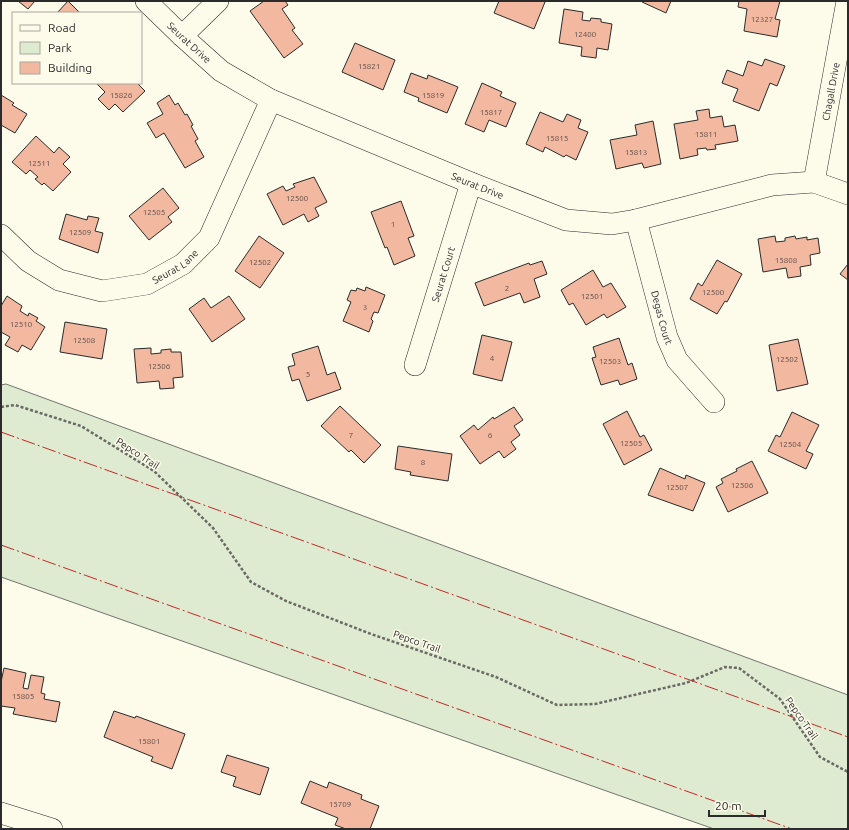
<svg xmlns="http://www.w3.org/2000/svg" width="849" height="830" font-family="Ubuntu,sans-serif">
  <rect width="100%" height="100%" fill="#fdfbea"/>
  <path fill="#deebd1" stroke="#74746e" d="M6,384l842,311v134h-134l-713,-252v-192z"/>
  <path fill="#f2b8a0" stroke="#2b2b2b" d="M18,1h17l-7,8z
    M68,1l12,12h-23z
    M264,1h21l3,4 -6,4 13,19 -3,2 11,14 -19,14 -34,-47z
    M499,1h43l3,1 -11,27 -40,-16z
    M642,1h29l-5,12 -24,-11z
    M739,1h41l-5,18 5,1 -3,17 -33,-6 3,-22 -9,-2z
    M564,9l19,3 -1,8 8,1 1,-3 10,1v3l11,2 -4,26 -11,-2 -1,10 -15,-2 1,-9 -23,-4z
    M355,43l40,17 -12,30 -41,-18z
    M765,59l20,7 -8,20 -7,-3 -11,28 -26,-10 5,-12 -16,-6 5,-13 16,6 5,-15 14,5z
    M411,73l16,6 1,-4 30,12 -11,26 -29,-12 1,-3 -15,-6z
    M96,83h41l8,8 -22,21 -8,-8 -6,6 -11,-11 7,-7z
    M482,83l20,9 -2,4 16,7 -10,24 -17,-7 -5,12 -19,-8z
    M1,95l13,8 -2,2 15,9 -12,19 -14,-8z
    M169,95l6,10 3,-2 7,12 2,-1 6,11 -2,1 7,13 -3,2 9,16 -19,11 -21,-35 -8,5 -9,-15 16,-9 -6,-11z
    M709,109l1,9 12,-2 2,11 11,-2 3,16 -23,4 1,4 -9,1 -1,-2 -9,1 1,6 -18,4 -6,-35 24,-4 -2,-9z
    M540,112l23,10 4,-8 14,6 -3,8 10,4 -12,28 -10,-5 -2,2 -19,-10 -2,5 -17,-8z
    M653,121l8,43 -17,4 -2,-5 -26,6 -6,-29 27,-5 -2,-10z
    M36,136l18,17 5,-6 11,10 -7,7 8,8 -18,19 -9,-8 -2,2 -7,-6 3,-2 -8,-7 -4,4 -14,-12z
    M314,177l13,25 -12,6 4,8 -11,6 -4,-8 -21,11 -16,-31 16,-8 3,5 9,-4 -2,-3z
    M163,188l16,20 -11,9 4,5 -23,18 -20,-24z
    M401,201l13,35 -6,2 7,18 -21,9 -7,-18 -2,1 -14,-36z
    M66,214l21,6 1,-4 11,2 -4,13 8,2 -5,20 -39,-14z
    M259,236l25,17 -24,35 -25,-17z
    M775,236l1,6 9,-1v-3l10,-2 1,3 11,-2v3l11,-2 2,15 -10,2 1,10 -11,2 1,9 -13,2 -2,-10 -23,4 -5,-33z
    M717,260l25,14 -15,28 -2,-1 -8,13 -27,-15 8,-16 4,3z
    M542,261l5,13 -13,5 6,18 -16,6 -4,-10 -36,13 -9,-23 54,-20 1,2z
    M848,264v16l-8,-6z
    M593,270l10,17 8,-4 15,24 -19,11 -3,-4 -18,11 -13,-22 -4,2 -8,-15z
    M366,287l19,8 -7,18 -4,-1 -3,7 2,2 -4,11 -26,-11 8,-19 -4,-2 4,-10 5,1 1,-3 8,3z
    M7,296l15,10 -2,5 8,5 1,-3 9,5 -2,3 9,6 -14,23 -9,-5 -4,7 -13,-7 5,-8 -9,-5v-26z
    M229,296l16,23 -33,23 -23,-33 15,-11 7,10z
    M65,322l42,7 -5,30 -42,-7z
    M482,335l30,7 -10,39 -29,-7z
    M619,338l9,27 4,-2 5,16 -17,6 -2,-5 -17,5 -9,-27 4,-1 -3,-10z
    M798,339l10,45 -31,7 -8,-46z
    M318,346l9,29 8,-3 6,17 -34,12 -8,-22 -7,2 -4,-14 7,-2 -3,-11z
    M151,348v6l10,-1v-3l10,-1v3h10l2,25 -10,1 1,10 -14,1 -1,-8 -22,2 -3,-34z
    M340,406l41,39 -17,18 -13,-13 -2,2 -28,-26z
    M514,407l9,13 -9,6 6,9 -9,7 5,7 -12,9 -5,-7 -19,13 -20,-28 14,-11 4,5 15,-13 1,2z
    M627,411l13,26 4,-2 8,15 -28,15 -21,-41z
    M792,412l27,13 -13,26 7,3 -7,15 -38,-18 8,-16 4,2z
    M398,446l54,8 -4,27 -38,-6 1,-3 -16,-3z
    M752,461l16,32 -40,19 -12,-25 7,-4 -2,-4 16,-8 -1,-2z
    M660,468l25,11 1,-4 19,8 -12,28 -45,-16z
    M4,668l22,5 -3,15 5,1 3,-14 13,2 -3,16 4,1 -1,5 16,3 -4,20 -43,-8 2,-6 -14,-2v-24z
    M114,711l21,7 1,-2 49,18 -13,35 -21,-8 2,-4 -49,-20z
    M227,755l42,13 -9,27 -27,-9 3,-9 -15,-5z
    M310,781l17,7 2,-6 33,13 -1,4 18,7 -9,23h-24l-11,-4 3,-7 -37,-15z"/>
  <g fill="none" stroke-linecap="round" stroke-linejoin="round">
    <defs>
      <g id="minor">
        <path id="s1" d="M146,1l36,35 39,35 50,29 200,83 95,37 46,4 24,-4 136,-35 42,-3 34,12"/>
        <path d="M182,36l36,-35"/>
        <path id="s2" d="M814,182l33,-181"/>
        <path id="s3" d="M636,220l31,117 10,23 37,42"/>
        <path id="s4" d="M1,235l27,26 31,19 43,11 45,-7 36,-20 26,-26 62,-138"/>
        <path id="s5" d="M415,365l56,-182"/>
        <path d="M1,813l51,16"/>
      </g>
    </defs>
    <use href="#minor" stroke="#2b2b2b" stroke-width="22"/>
    <path stroke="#6a6964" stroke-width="2.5" stroke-dasharray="3 2" stroke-linecap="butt" d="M1,407l14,-2 66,21 73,45 59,57 38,54 35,19 85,33 125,43 61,28 38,-1 91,-21 39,-16 14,1 41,31 40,58 28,15"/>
    <use href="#minor" stroke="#fdfbea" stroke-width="21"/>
    <path stroke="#c62828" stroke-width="1" stroke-dasharray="14 3 2 3" stroke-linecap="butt" d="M1,432l847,305
      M1,545l791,284"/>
  </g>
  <g text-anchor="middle" stroke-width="3" stroke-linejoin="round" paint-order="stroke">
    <g font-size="8" fill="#5d4e48">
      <text x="762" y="22">12327</text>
      <text x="585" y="37">12400</text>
      <text x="369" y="69">15821</text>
      <text x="121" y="98">15826</text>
      <text x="433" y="98">15819</text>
      <text x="491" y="115">15817</text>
      <text x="706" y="137">15811</text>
      <text x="557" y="141">15815</text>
      <text x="636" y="155">15813</text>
      <text x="39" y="166">12511</text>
      <text x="297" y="201">12500</text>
      <text x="154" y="215">12505</text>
      <text x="393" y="227">1</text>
      <text x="80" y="235">12509</text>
      <text x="786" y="263">15808</text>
      <text x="260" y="265">12502</text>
      <text x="507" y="291">2</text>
      <text x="713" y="295">12500</text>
      <text x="592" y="299">12501</text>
      <text x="365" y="310">3</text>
      <text x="21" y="327">12510</text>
      <text x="84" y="343">12508</text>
      <text x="492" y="361">4</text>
      <text x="787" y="362">12502</text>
      <text x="610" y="364">12503</text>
      <text x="159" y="369">12506</text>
      <text x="308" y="377">5</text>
      <text x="351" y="438">7</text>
      <text x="490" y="438">6</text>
      <text x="631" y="446">12505</text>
      <text x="790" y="447">12504</text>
      <text x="423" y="465">8</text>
      <text x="742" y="488">12506</text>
      <text x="677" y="490">12507</text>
      <text x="23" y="699">15805</text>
      <text x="149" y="744">15801</text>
      <text x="340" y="807">15709</text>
    </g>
    <g font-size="10" fill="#2b2b2b" stroke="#fdfbea">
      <text dy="4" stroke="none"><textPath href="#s1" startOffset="60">Seurat Drive</textPath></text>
      <text dy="4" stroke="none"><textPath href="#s2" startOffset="92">Chagall Drive</textPath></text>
      <text dy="4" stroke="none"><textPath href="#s1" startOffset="384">Seurat Drive</textPath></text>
      <text dy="4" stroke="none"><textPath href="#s4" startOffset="197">Seurat Lane</textPath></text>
      <text dy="4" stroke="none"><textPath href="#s5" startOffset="95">Seurat Court</textPath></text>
      <text dy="4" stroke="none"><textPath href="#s3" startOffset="101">Degas Court</textPath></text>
      <text transform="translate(138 453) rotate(33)" y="4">Pepco Trail</text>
      <text transform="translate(417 641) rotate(19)" y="4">Pepco Trail</text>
      <text transform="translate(802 718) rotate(55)" y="4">Pepco Trail</text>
    </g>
  </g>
  <rect width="849" height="830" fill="none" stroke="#2b2b2b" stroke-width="4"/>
  <rect x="12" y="12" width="130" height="72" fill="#fdfbea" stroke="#a9a89e"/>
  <rect x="20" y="25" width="20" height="6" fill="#fdfbea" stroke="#a9a89e"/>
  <text x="48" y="32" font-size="12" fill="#2b2b2b">Road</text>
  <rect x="20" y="42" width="20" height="12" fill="#deebd1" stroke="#a9a89e"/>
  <text x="48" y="52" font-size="12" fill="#2b2b2b">Park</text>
  <rect x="20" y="62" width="20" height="12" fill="#f2b8a0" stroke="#a9a89e"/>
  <text x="48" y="72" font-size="12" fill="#2b2b2b">Building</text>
  <path d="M709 810v6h56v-6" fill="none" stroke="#2b2b2b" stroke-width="2"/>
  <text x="715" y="810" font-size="12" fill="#2b2b2b" stroke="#fdfbea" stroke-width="3" paint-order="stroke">20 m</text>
</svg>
